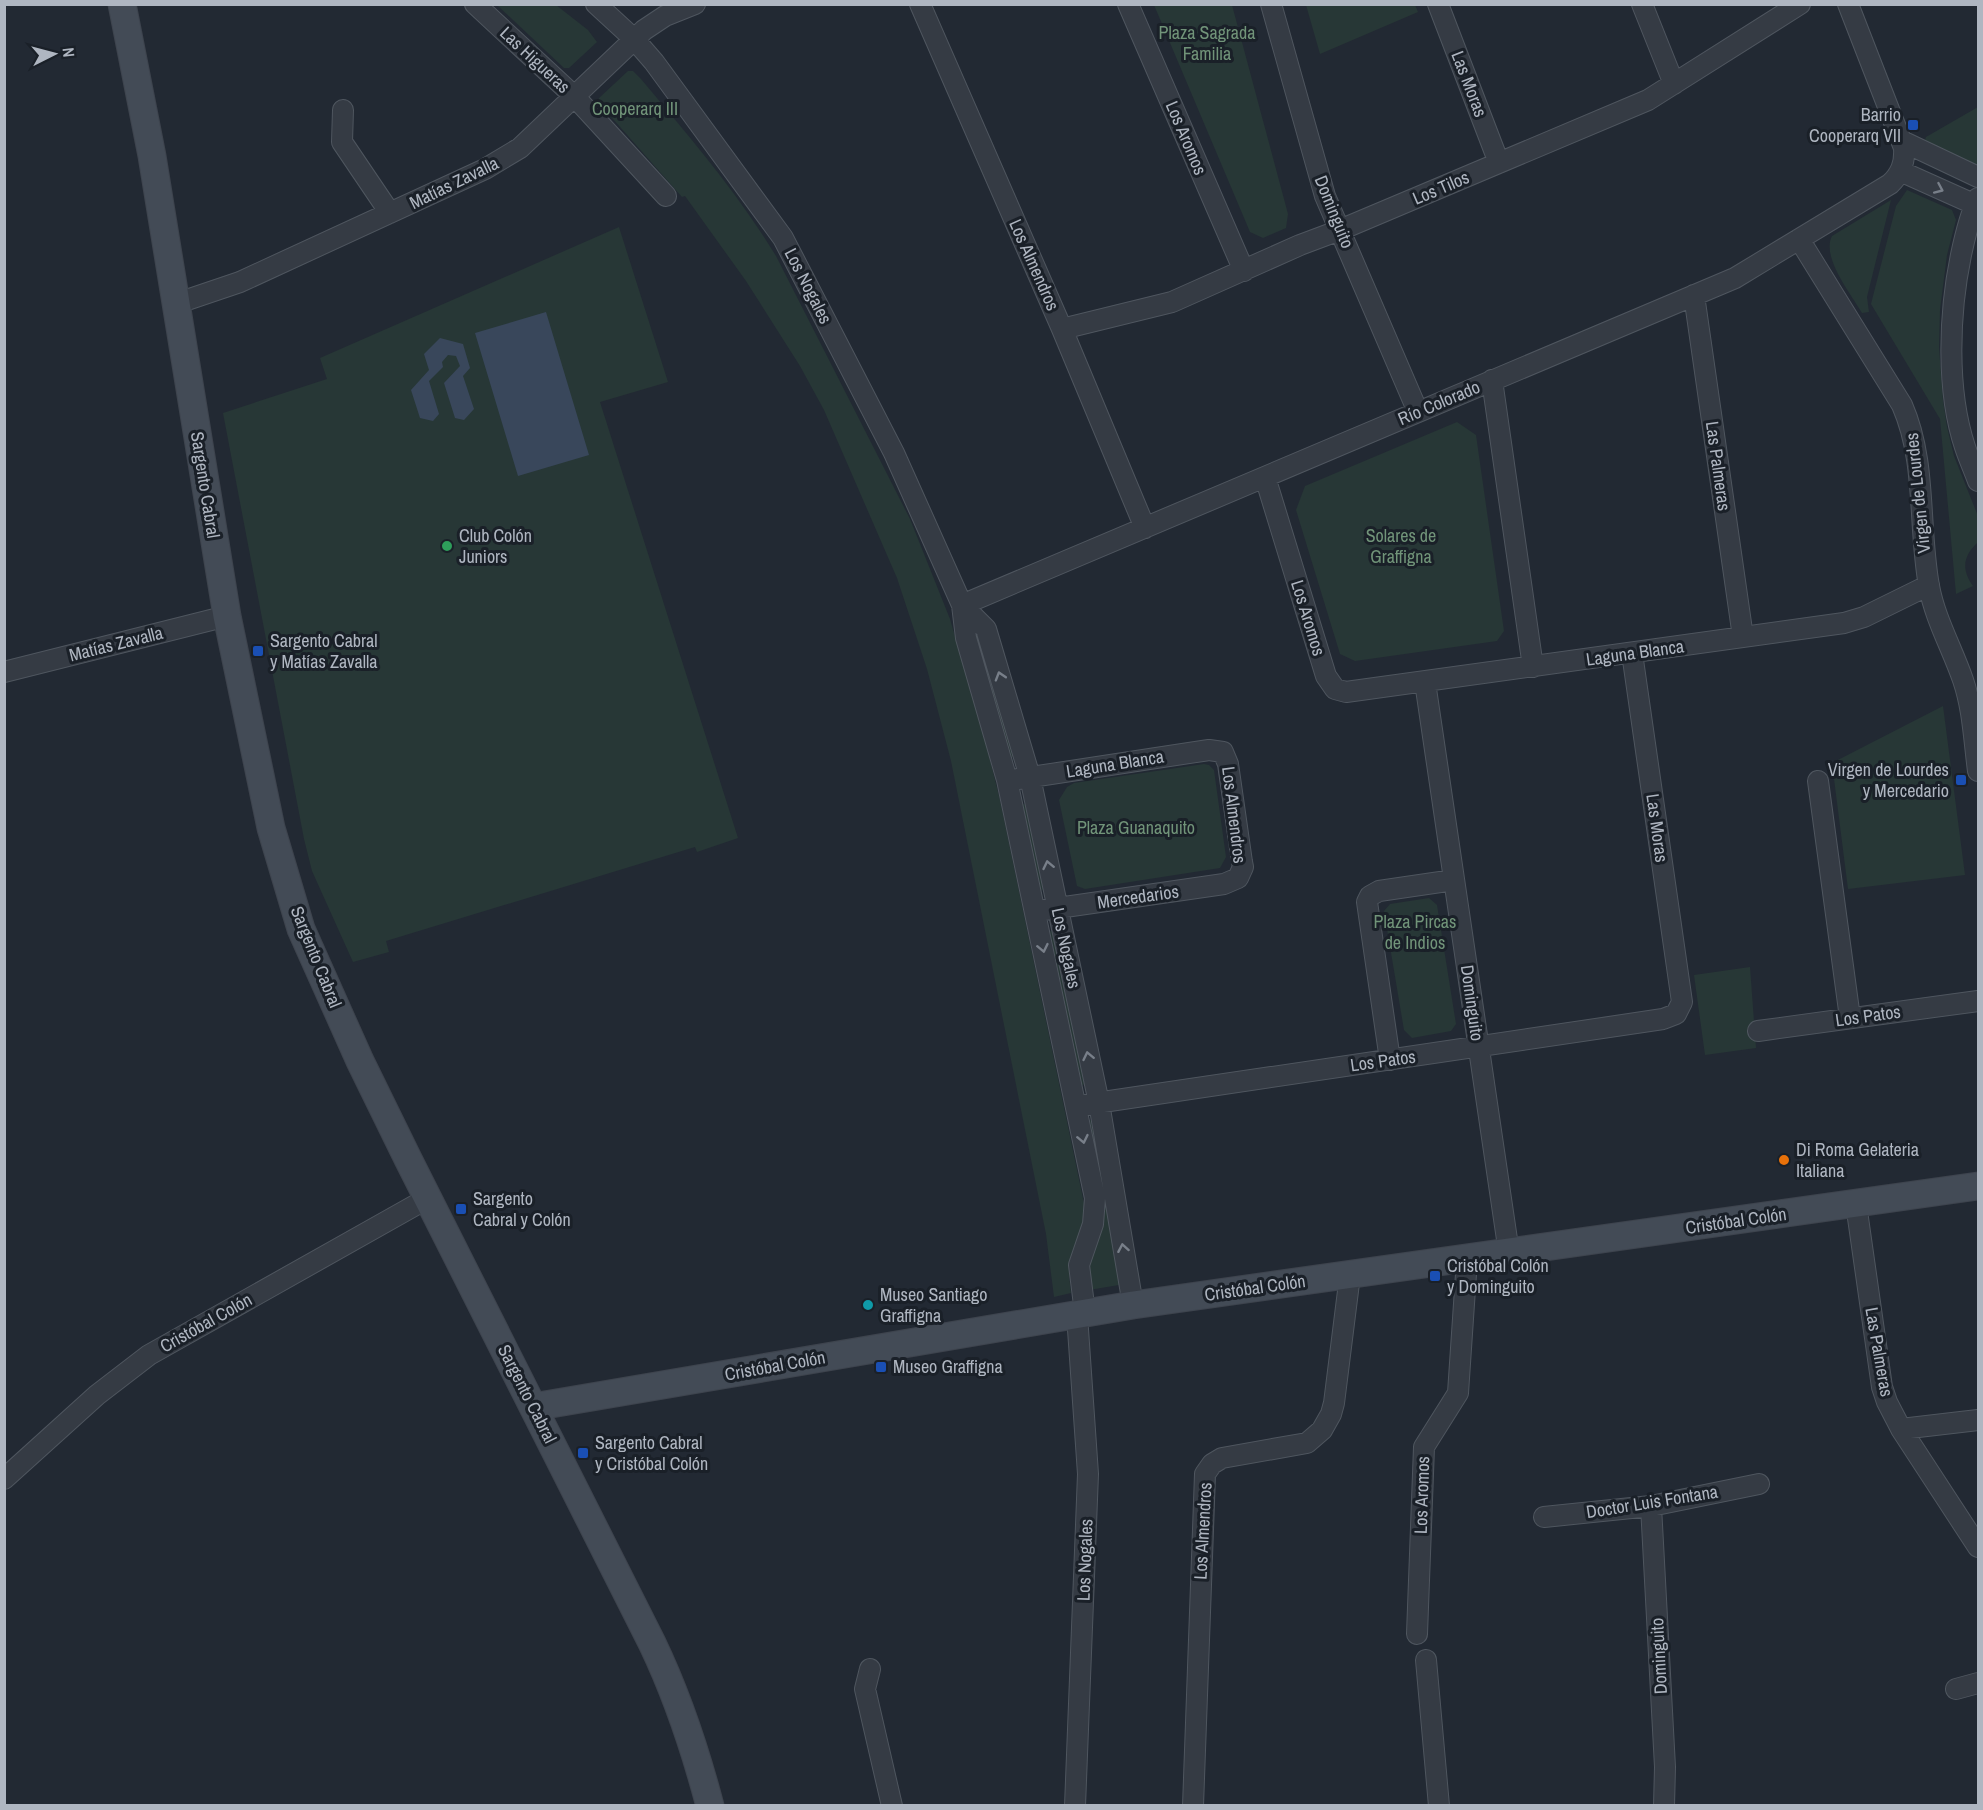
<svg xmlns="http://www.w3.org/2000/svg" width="1983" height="1810" font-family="'Archivo Narrow',sans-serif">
  <rect width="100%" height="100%" fill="#222933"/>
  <path fill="#273736" d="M497,5h59l32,25 9,12 -28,26h-5z
    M1154,5h78l56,209 -2,14 -23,10 -13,-6z
    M1306,5h109l3,7 -98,42z
    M628,71h5l8,8c48,57 96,113 135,177l134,263 40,100 35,121 15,60 85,408c-1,16 -7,27 -12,42 -5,15 -4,28 -2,43l-17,4 -8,-63 -95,-473 -24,-92 -30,-91 -73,-168 -24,-44 -54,-85 -61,-85 -3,1 -84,-95 1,-4z
    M1978,107v58l-54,-22 2,-6z
    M1907,190l45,20 4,10 -9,35 -7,55 -1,37 4,53 4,27 7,29 24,60v26c-15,14 -17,27 -5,44l-17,8 -16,-175 -69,-115 25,-98z
    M1891,200l-24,97 2,15 -7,1c-11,-19 -41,-56 -30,-77z
    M619,227l49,155 -68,20 138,436 -41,14 -2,-5 -309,94 3,11 -36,10 -41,-91 -8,-32 -81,-426 104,-34 -7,-21z
    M1457,422l19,13 28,196 -7,10 -142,20 -15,-7 -44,-144 9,-24z
    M976,635l3,1 35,118 -2,4h-3l-35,-121z
    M1943,706l22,169 -117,14 -16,-126z
    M1204,764l5,1 5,5 12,87 -6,11 -135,21 -8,-3 -18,-86 8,-13 7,-4z
    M1021,803l5,2 18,83 -3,3h-2z
    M1429,898l8,7 19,119 -5,7 -39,7 -8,-8 -20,-119 6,-7z
    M1048,930l5,2 32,151 -4,4z
    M1750,967l6,81 -51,7 -11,-80z
    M1091,1120l29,162 -1,3 -30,5 -2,-168z"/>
  <path fill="#39475b" d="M546,312l43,143 -71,21 -43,-143z
    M440,338l23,6 7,24 -7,8 11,33 -10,11 -9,-2 -11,-35 16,-17 -4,-10 -8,-1 -6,7 1,5 -14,14 10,33 -6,7 -13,-3 -9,-28 18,-20 -5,-16z"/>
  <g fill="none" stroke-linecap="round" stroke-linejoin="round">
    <defs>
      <path id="street" d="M475,4l99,92 92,100
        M596,4l38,35 20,23 129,176 111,215 68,152 4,33 41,142 88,418 -2,26 -14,41 6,48
        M920,4l142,325 83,199
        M1128,4l116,267
        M1271,4l54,192 93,216
        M1438,4l61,159
        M1642,4l32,80
        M343,110l-1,32 48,71
        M1902,141l76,36
        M1900,171l78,35
        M1978,198c-8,17 -13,38 -17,57 -12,58 -15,135 4,192 4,12 9,23 13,34
        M1799,239l103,166c25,57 16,120 27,181 6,33 23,62 34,94 10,29 11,61 15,91
        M1694,295l49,342
        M175,304l65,-22 245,-113 35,-21 124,-118 21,-14 30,-12
        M1062,329l110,-27 128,-57 40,-15 308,-130 152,-96
        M1492,380l41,287
        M1265,477l61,199 9,13 11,3 498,-69 20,-6 65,-32
        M962,605l773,-327 155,-94c11,-10 15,-21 14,-36l-56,-144
        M962,605l24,24 44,148 69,326 34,202
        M4,672l223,-56
        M1425,682l84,571
        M1018,779l191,-29 14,2 5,12 14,98 1,5 -5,11 -14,6 -180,26
        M1818,781l32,237
        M1758,1031l220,-30
        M1390,1060l-23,-158 3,-6 9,-5 75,-11
        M1076,1106l587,-87 13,-5 6,-12 -50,-349
        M1856,1204l26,183 5,15 14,27 77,118
        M1901,1429l77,-9
        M4,1479l93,-84 52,-40 279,-157
        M1651,1506l14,261 -1,39
        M1544,1517l107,-11 108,-22
        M1417,1634l7,-187 34,-54 9,-134
        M1426,1660l13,146
        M870,1669l-5,20 27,117
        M1956,1689l22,-6
        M1075,1806l13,-332 -11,-159
        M1193,1806l12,-332 7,-10 10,-6 85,-15 15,-13 9,-16 3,-11 16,-128"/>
      <path id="secondary" d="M122,4l30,152 75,460 44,212 30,101 59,132 48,98 244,484c25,52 43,106 58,163
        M533,1407l600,-102 845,-119"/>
    </defs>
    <use href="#street" stroke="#4f565f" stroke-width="22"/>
    <use href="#secondary" stroke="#3e444e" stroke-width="29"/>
    <use href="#street" stroke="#353b44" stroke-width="20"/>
    <use href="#secondary" stroke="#434b56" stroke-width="27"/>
  </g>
  <defs><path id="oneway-chevron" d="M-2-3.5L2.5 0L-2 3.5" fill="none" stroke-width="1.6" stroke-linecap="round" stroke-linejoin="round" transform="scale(1.5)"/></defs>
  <g stroke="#787f89">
    <use href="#oneway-chevron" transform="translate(1939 189) rotate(24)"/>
    <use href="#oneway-chevron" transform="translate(1000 676) rotate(-107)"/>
    <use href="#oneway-chevron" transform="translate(1048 865) rotate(-102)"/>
    <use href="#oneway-chevron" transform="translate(1043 948) rotate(78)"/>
    <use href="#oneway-chevron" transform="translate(1088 1056) rotate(-102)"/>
    <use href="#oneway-chevron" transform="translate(1083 1139) rotate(78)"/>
    <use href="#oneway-chevron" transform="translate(1123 1248) rotate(-100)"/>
  </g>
  <g fill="#1a4fb4" stroke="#1a2028" stroke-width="2">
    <rect x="1907" y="119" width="12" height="12" rx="3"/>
    <rect x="252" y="645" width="12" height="12" rx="3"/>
    <rect x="1955" y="774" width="12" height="12" rx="3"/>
    <rect x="455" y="1203" width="12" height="12" rx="3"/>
    <rect x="1429" y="1270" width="12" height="12" rx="3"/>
    <rect x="875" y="1361" width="12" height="12" rx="3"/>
    <rect x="577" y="1447" width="12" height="12" rx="3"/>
  </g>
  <circle fill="#2e9e5b" stroke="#1a2028" stroke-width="2" cx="447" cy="546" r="6"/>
  <circle fill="#e8710a" stroke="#1a2028" stroke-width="2" cx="1784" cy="1160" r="6"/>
  <circle fill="#0f9aa8" stroke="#1a2028" stroke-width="2" cx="868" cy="1305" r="6"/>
  <g text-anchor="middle" stroke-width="6" stroke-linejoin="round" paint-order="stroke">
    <g font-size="18" fill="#719479" stroke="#1a2028">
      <text x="1207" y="39">Plaza Sagrada<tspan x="1207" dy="21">Familia</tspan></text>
      <text x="635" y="115">Cooperarq III</text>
      <text x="1401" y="542">Solares de<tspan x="1401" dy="21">Graffigna</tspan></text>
      <text x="1136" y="834">Plaza Guanaquito</text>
      <text x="1415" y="928">Plaza Pircas<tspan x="1415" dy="21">de Indios</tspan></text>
    </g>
    <g font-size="18" fill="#afb6c1" stroke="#1a2028">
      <text transform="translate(535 60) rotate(43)" y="6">Las Higueras</text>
      <text transform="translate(1469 84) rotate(69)" y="6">Las Moras</text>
      <text transform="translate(1186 138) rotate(67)" y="6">Los Aromos</text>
      <text transform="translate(454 183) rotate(-26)" y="6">Matías Zavalla</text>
      <text transform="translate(1441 188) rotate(-23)" y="6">Los Tilos</text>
      <text transform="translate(1334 212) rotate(68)" y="6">Dominguito</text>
      <text transform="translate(1034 265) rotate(66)" y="6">Los Almendros</text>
      <text transform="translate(808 286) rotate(63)" y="6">Los Nogales</text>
      <text transform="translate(1439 403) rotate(-23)" y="6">Río Colorado</text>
      <text transform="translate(1718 466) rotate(82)" y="6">Las Palmeras</text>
      <text transform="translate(205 485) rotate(81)" y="6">Sargento Cabral</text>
      <text transform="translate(1918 493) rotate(-96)" y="6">Virgen de Lourdes</text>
      <text transform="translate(1308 618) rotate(73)" y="6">Los Aromos</text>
      <text transform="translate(116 644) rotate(-14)" y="6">Matías Zavalla</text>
      <text transform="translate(1635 653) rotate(-8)" y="6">Laguna Blanca</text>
      <text transform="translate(1115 764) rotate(-9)" y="6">Laguna Blanca</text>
      <text transform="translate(1234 815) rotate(83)" y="6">Los Almendros</text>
      <text transform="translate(1657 828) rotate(82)" y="6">Las Moras</text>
      <text transform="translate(1138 897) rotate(-8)" y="6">Mercedarios</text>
      <text transform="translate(1066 948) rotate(78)" y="6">Los Nogales</text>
      <text transform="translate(316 957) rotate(68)" y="6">Sargento Cabral</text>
      <text transform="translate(1472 1003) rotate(82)" y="6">Dominguito</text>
      <text transform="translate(1868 1016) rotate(-8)" y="6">Los Patos</text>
      <text transform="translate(1383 1061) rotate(-8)" y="6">Los Patos</text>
      <text transform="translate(1736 1221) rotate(-8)" y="6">Cristóbal Colón</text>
      <text transform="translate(1255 1288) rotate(-8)" y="6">Cristóbal Colón</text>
      <text transform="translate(206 1323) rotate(-29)" y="6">Cristóbal Colón</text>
      <text transform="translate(1879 1352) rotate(80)" y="6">Las Palmeras</text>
      <text transform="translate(775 1366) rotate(-10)" y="6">Cristóbal Colón</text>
      <text transform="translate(527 1394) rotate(63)" y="6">Sargento Cabral</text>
      <text transform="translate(1422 1495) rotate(-88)" y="6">Los Aromos</text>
      <text transform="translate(1652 1502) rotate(-9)" y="6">Doctor Luis Fontana</text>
      <text transform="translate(1203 1531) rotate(-87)" y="6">Los Almendros</text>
      <text transform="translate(1085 1560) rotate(-88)" y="6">Los Nogales</text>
      <text transform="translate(1659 1656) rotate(-93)" y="6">Dominguito</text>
    </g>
    <g font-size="18" fill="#afb6c1" stroke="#1a2028" text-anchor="start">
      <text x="1901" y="121" text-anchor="end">Barrio<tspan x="1901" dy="21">Cooperarq VII</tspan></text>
      <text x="459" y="542">Club Colón<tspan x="459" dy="21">Juniors</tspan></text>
      <text x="270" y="647">Sargento Cabral<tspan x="270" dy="21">y Matías Zavalla</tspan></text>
      <text x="1949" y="776" text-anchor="end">Virgen de Lourdes<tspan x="1949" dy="21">y Mercedario</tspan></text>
      <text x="1796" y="1156">Di Roma Gelateria<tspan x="1796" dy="21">Italiana</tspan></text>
      <text x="473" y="1205">Sargento<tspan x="473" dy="21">Cabral y Colón</tspan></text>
      <text x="1447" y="1272">Cristóbal Colón<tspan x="1447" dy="21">y Dominguito</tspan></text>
      <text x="880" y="1301">Museo Santiago<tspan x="880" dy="21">Graffigna</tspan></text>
      <text x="893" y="1373">Museo Graffigna</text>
      <text x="595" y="1449">Sargento Cabral<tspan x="595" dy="21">y Cristóbal Colón</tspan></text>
    </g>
  </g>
  <rect width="1983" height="1810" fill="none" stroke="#afb6c1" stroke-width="12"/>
  <g transform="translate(54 54) rotate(84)" stroke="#1a2028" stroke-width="4.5" paint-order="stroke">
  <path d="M0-4.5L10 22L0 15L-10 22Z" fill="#afb6c1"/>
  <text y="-9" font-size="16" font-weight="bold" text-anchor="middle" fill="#afb6c1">N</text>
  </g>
</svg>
